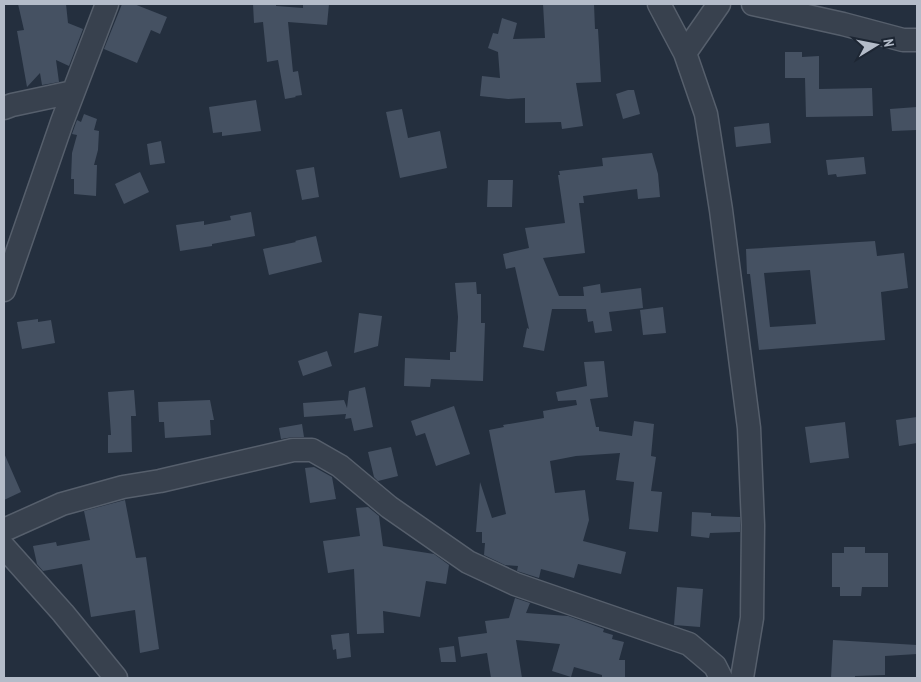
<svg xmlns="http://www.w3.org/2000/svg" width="921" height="682" font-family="'PT Sans Narrow',sans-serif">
  <rect width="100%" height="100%" fill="#242f3e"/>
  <path fill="#455162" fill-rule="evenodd" d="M18,4h48l2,19 15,6 -14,37 -13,-6 3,22 -17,3 -2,-12 -13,14 -10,-56 7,-1z
    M122,4h12l33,13 -7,17 -9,-4 -14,33 -33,-14z
    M253,4h23v2l27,2v-4h26l-2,21 -39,-3 5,50 5,-1 4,24 -7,1 1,1 -11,2 -7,-39 -11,2 -4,-40 -9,1z
    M543,4h51l1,25h3l3,53 -25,1 7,43 -21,3 -1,-7 -36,1v-25l-17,1 -28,-3 2,-20 18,2 -2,-26 -10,-4 5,-15 5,1 4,-16 15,5 -4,16 32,-1z
    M785,52h17v5l17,-1v33l53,-1 1,28 -67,1 -1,-39h-20z
    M628,90h6l6,24 -17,5 -7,-25z
    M256,100l5,31 -39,5v-4l-9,1 -4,-26z
    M917,107v23l-25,1 -2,-22z
    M402,109l6,29 32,-7 7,37 -47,10 -14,-66z
    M84,114l13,5 -3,11 5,1 -1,19 -4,15h3l-1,31 -22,-2v-15h-3l1,-26 5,-18 -5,-1 5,-14 4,2z
    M769,123l2,20 -35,4 -2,-20z
    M161,141l4,22 -15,2 -3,-21z
    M652,153l6,21 2,23 -22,2 -1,-10 -54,7 1,7h-5l6,50 -42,5 16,38h25l-1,-9 17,-3 1,9 40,-5 2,20 -34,4 3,19 -17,2 -2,-12 -5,1 -2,-13h-34l-8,42 -21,-4 4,-19 2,1 -14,-62 -9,2 -3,-15 26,-6 -4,-20 40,-5 -7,-48h2l-1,-4 44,-5 -1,-8z
    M864,157l2,17 -29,3 -1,-3 -8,1 -2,-15z
    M314,167l5,30 -17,3 -6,-30z
    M140,172l9,20 -25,12 -9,-20z
    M488,180h25l-1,27h-25z
    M251,212l4,24 -43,8v2l-32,5 -4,-26 28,-4v4l27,-5 -1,-4z
    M316,236l6,26 -53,13 -6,-26 33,-7 -1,-1z
    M875,241l2,15 27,-3 4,35 -27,4 4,48 -126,10 -9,-76h-3l-1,-25zM810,270l6,54 -46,3 -6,-54z
    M476,282l1,12h4v29h4l-2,58 -52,-2 -1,8 -26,-1 1,-28 45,2v-8h6l2,-35 -3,-34z
    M663,307l3,26 -23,2 -3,-25z
    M359,313l23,3 -4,30 -24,7z
    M38,319v3l13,-2 4,23 -33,6 -5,-27z
    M327,351l5,15 -29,10 -5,-15z
    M604,361l4,36 -18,2 6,28h3v4l33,5 2,-15 20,3 -3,32 5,1 -5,34 11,1 -4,40 -29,-3 5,-47 -18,-2 4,-27 -44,3 -26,5 5,32 30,-3 4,30 -6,21 43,11 -5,22 -43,-10 -4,14 -33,-9 -2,9 -22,-7 1,-5 -13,-1 -21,-10 1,-12h-3v-11h-6l4,-50 12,36 14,-4 -17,-84 15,-3 -1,-2 41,-7 -1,-7 34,-6 -1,-5 -18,1 -2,-9 31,-6 -3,-24z
    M365,387l8,40 -19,4 -3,-13 -6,1 1,-5 -42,3 -1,-14 41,-3 3,8 2,-17z
    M134,390l2,26h-5l1,36 -24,1v-18h3l-3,-43z
    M210,400l4,20h-4l1,15 -46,3 -1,-16h-5l-1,-20z
    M454,406l16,48 -34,12 -11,-33 -9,3 -5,-15z
    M917,417v26l-18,3 -3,-26z
    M845,422l4,36 -39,5 -5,-36z
    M302,424l2,13h-11l-12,2 -2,-11z
    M391,447l7,29 -20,5 -4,-4 -6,-25z
    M4,453l17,39 -17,8z
    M314,467l18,10 4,22 -26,4 -5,-35z
    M125,500l11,58 10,-1 13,92 -19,4 -5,-43 -44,7 -9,-53 -39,7 -6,-7 -4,-18 23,-4 1,4 33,-6 -6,-29z
    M368,507l11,9 4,30 51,8 15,11 -3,19 -20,-3 -6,36 -37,-6 1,22 -27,1 -3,-65 -26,4 -5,-32 37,-5 -4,-28z
    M692,512l19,1v3l29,1v15l-30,1 -1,5 -18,-2z
    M844,547h21v6h23v34h-26l-1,9h-21v-9h-8v-34h12z
    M677,587l26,2 -3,38 -26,-2z
    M515,598l15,5 -4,10 42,3 36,13 -1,3 10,3 -1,4 12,3 -5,18h6v18h-23v-3l-28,-8 -3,10 -19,-6 8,-27 -44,-4 6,38h-31l-4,-25 -26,4 -3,-20 29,-4 -2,-12 24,-3z
    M349,633l2,24 -14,2 -1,-10 -3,1 -2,-15z
    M833,640l84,5v9l-32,2v19l-30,1v2h-24z
    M454,646l2,16h-15l-2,-14z"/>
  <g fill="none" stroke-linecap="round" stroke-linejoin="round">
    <defs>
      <path id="minor" d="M659,4l26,49 21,61 15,96 28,218 4,97 -1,93 -10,60
        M753,4l90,20 60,16h14
        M685,53l34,-49
        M4,108l8,-3 61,-13
        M4,290l58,-168 45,-118
        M4,530l58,-26 61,-17 37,-6 133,-31h19l28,16 49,41 79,55 47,22 174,60 26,22 6,12
        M4,547l59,66 53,65"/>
    </defs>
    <use href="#minor" stroke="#565f6c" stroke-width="25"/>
    <use href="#minor" stroke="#38414e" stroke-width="22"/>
  </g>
  <rect width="921" height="682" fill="none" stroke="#b4bcc9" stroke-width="10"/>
  <g transform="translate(876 45) rotate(80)" stroke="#1d2633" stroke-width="4" paint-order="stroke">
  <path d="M0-4L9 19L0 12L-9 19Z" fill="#b4bcc9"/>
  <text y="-8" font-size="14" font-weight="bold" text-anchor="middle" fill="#b4bcc9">N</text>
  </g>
</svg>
